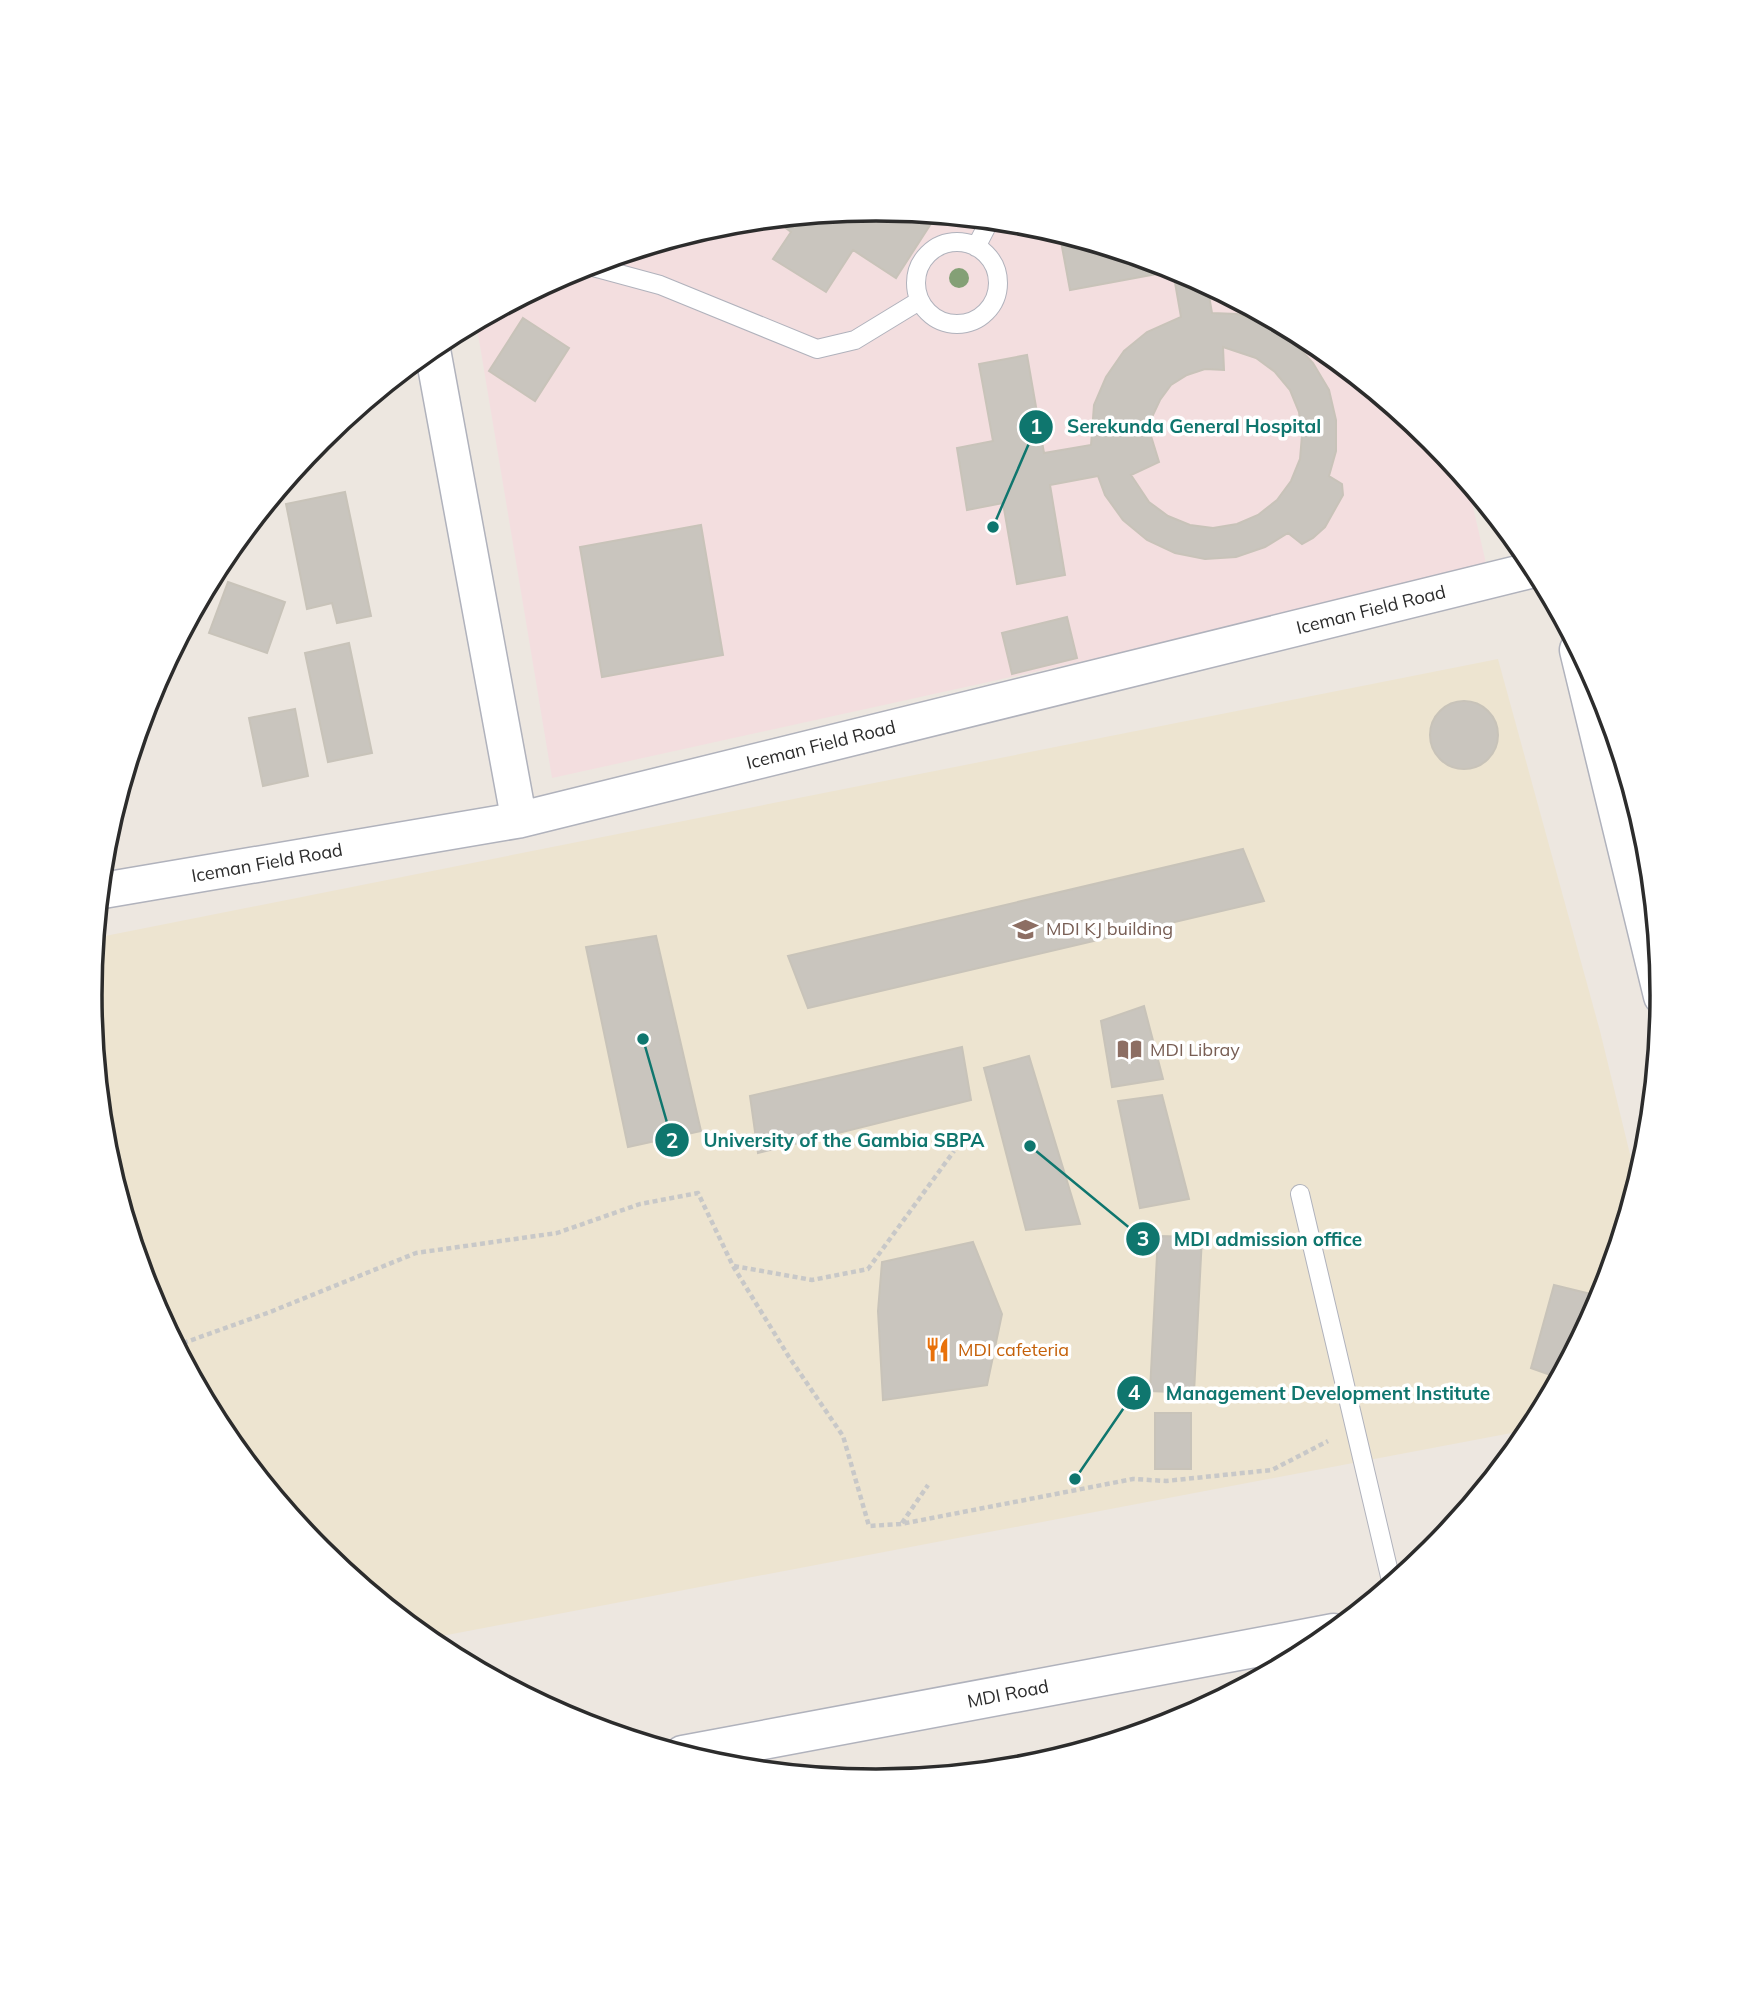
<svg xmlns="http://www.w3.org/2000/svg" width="1752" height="1991" font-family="Mulish,sans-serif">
  <rect width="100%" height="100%" fill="#ede7e0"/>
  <path fill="#ede4d0" d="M1498,659l102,372 37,152 -34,114 -71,132 -1106,210 -107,-87 -97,-120 -73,-136 -45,-147 -15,-154 6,-57z"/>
  <path fill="#f3dedf" d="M876,209l154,15 147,45 136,73 120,97 34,42 21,91 -936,206 -76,-456 99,-54 148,-44z"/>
  <path fill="#c9c5be" stroke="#c8c3b9" stroke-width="2" fill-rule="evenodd" d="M876,209l41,4 15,9 -36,56 -43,-28 -27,42 -53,-33 18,-27 -17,-13z
    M1066,235l111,34 30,15 5,29 25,1 29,10 26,16 21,23 16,27 7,30v31l-7,25 13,8 1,11 -18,32 -12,11 -11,6 -14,-11 -23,14 -29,10 -31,2 -30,-6 -28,-13 -24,-20 -18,-25 -7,-19 -48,9 15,90 -48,9 -14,-81 -36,7 -10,-62 36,-7 -14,-77 48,-9 17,98 47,-8 3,-40 12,-28 18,-26 23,-19 34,-15 -8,-46 -103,19 -10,-54zM1223,347l33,11 19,14 15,18 9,22 3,23 -2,24 -9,22 -14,19 -19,15 -21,9 -24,4 -23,-3 -22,-9 -19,-14 -18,-27 28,-13 -8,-26 1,-19 8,-17 11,-15 16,-10 18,-6 19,1z
    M523,318l46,30 -34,53 -46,-30z
    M345,492l26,124 -34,7 -5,-20 -25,6 -21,-105z
    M701,525l22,130 -121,22 -22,-130z
    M228,582l57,20 -18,51 -58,-20z
    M1067,617l10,41 -65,16 -10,-41z
    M349,643l23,110 -44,9 -23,-109z
    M1430 735a34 34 0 1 1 68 0a34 34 0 1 1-68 0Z
    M295,709l13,67 -45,10 -14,-68z
    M1243,849l21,52 -456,107 -20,-52z
    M656,936l45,195 -73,16 -42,-200z
    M1144,1006l19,73 -51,8 -11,-66z
    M962,1047l9,53 -213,53 -8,-57z
    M1029,1056l51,168 -54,6 -42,-162z
    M1162,1095l27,104 -49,9 -22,-107z
    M1158,1236l44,1 -8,156 -44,-2z
    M973,1242l29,72 -15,71 -104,15 -5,-89 4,-49z
    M1554,1285l49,12 -44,81 -28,-10z
    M1155,1413h36v56h-36z"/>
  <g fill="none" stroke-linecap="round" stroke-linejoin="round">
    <defs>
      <path id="lane" d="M916 283a41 41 0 1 1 82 0a41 41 0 1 1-82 0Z
        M976,247l14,-27
        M586,265l74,20 157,64 38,-9 64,-39
        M1300,1194l92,391"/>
      <path id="street" d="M432,347l87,473
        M100,891l419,-71 1017,-251"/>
      <path id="secondary" d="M1579,650l84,346
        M683,1755l651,-122"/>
    </defs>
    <use href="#lane" stroke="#b0b2bc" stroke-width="20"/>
    <use href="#street" stroke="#b0b2bc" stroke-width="38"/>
    <use href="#secondary" stroke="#b0b2bc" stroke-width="41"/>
    <path stroke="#c8c8c8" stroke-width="4.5" stroke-dasharray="5 3.5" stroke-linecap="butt" d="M734,1266l78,14 56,-11 86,-118
      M175,1346l95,-34 146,-59 141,-20 83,-29 58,-11 35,73 56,91 54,79 26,90 32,-2 232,-45 33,2 106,-11 56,-29
      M902,1523l26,-38"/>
    <use href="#lane" stroke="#fff" stroke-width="18"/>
    <use href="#street" stroke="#fff" stroke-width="35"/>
    <use href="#secondary" stroke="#fff" stroke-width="38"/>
  </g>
  <circle fill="#84a076" cx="959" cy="278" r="10"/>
  <defs>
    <symbol id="university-bare" viewBox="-9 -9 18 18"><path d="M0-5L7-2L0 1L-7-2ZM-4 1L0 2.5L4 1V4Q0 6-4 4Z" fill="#8d6e63" stroke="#fff" stroke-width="2.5" paint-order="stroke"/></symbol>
    <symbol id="library-bare" viewBox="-9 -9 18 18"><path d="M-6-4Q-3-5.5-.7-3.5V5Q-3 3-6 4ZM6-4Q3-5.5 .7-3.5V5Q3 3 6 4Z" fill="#8d6e63" stroke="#fff" stroke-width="2.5" paint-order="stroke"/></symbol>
    <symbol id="restaurant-bare" viewBox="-9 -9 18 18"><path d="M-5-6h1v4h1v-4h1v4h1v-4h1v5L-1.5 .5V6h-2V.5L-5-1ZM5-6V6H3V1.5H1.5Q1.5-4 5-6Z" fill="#e8710a" stroke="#fff" stroke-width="2.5" paint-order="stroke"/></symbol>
  </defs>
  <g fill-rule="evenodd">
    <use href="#university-bare" x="1008" y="912" width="35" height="35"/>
    <use href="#library-bare" x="1112" y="1032" width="35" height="35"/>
    <use href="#restaurant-bare" x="920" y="1332" width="35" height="35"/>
  </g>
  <g text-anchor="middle" stroke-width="7" stroke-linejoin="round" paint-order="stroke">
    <g font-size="18" fill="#2c2c2c" stroke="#fff">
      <text transform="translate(1371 610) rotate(-14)" y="6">Iceman Field Road</text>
      <text transform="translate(821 745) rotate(-14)" y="6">Iceman Field Road</text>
      <text transform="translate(267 863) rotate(-10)" y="6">Iceman Field Road</text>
      <text transform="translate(1008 1694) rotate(-11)" y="6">MDI Road</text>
    </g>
    <g font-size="18" fill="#785e54" stroke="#fff" text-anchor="start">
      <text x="1046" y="935">MDI KJ building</text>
      <text x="1150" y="1056">MDI Libray</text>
    </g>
    <g font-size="18" fill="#c56008" stroke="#fff" text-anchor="start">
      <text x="958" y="1356">MDI cafeteria</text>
    </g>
  </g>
  <path d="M0 0H1752V1991H0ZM102 995a774 774 0 1 1 1548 0a774 774 0 1 1-1548 0Z" fill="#fff" fill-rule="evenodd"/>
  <path fill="none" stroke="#2c2c2c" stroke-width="3.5" d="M102 995a774 774 0 1 1 1548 0a774 774 0 1 1-1548 0Z"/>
  <path fill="none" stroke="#0f766e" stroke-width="2.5" d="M993 527L1036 427M643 1039L672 1140M1030 1146L1143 1239M1075 1479L1134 1393"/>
  <g fill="#0f766e" stroke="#fff" stroke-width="2.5">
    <circle cx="993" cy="527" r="7"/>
    <circle cx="643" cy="1039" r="7"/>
    <circle cx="1030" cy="1146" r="7"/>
    <circle cx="1075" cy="1479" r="7"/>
    <circle cx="1036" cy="427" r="18"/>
    <circle cx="672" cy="1140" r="18"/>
    <circle cx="1143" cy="1239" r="18"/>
    <circle cx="1134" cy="1393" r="18"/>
  </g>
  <g font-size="21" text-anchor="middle" font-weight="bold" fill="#fff">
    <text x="1036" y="434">1</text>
    <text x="672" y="1148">2</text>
    <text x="1143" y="1246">3</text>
    <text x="1134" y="1400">4</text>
  </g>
  <g font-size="19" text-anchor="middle" font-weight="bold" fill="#0f766e" stroke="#fff" stroke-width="7" stroke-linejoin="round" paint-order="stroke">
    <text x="1194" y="433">Serekunda General Hospital</text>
    <text x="844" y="1147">University of the Gambia SBPA</text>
    <text x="1268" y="1246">MDI admission office</text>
    <text x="1328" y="1400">Management Development Institute</text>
  </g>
</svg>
